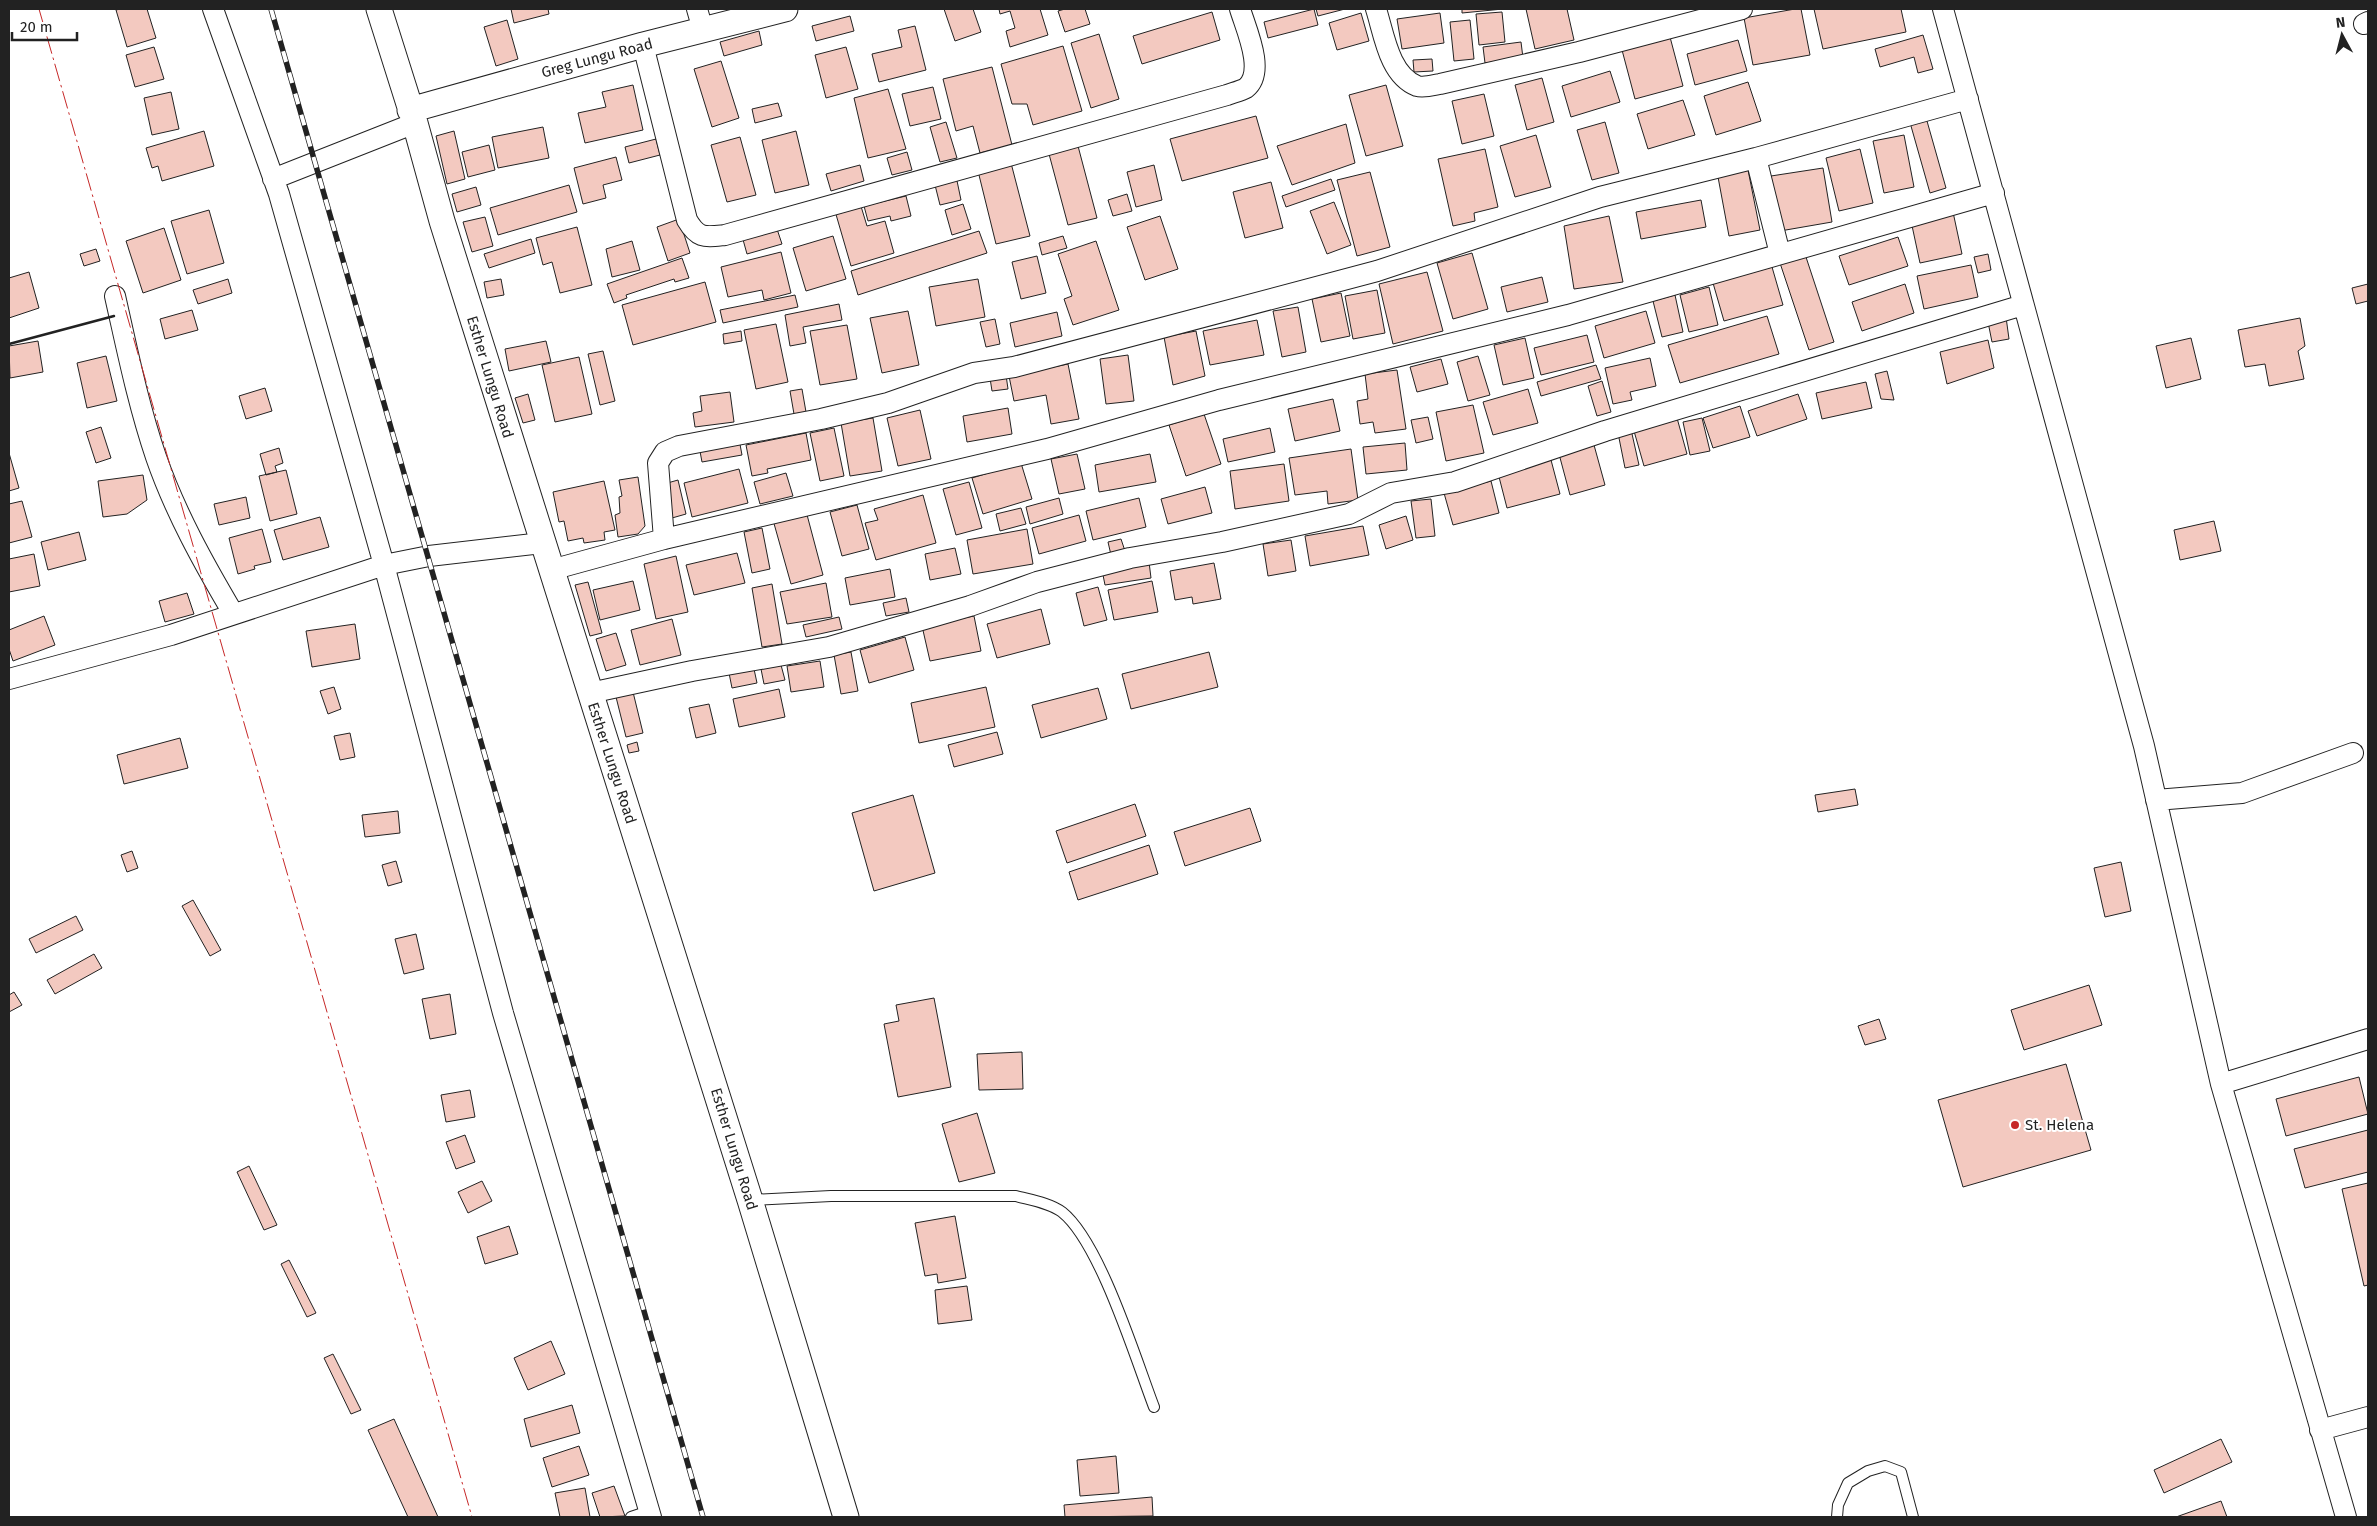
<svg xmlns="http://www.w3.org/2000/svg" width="2377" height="1526" font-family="'Fira Sans',sans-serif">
  <rect width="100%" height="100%" fill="#fff"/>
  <path fill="#f3c9c0" stroke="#222" d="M120,9h27l9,29 -29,9 -11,-37z
    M511,9h37l1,5 -35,9z
    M944,9h29l8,23 -26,9z
    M999,9h41l8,26 -38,12 -4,-16 9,-3 -5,-17 -10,3z
    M1065,9h20l5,15 -25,8 -7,-21z
    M1314,9l4,16 -50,13 -4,-16z
    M1316,9h29l-27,7z
    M1462,9h41l-41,4z
    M1526,9h41l7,31 -39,9z
    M1795,9h6l9,46 -57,10 -9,-47z
    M1814,9h87l5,23 -83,17z
    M1212,12l8,28 -78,24 -9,-28z
    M1502,12l3,30 -26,3 -3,-31z
    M1361,13l8,28 -32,9 -8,-27z
    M1440,13l4,30 -42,6 -5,-30z
    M850,16l4,15 -38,10 -4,-15z
    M507,20l11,39 -22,7 -12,-39z
    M1470,20l4,39 -20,2 -4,-39z
    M915,26l11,44 -47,12 -7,-28 30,-7 -4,-17z
    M759,31l3,14 -38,11 -4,-14z
    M1099,34l20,65 -28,9 -20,-65z
    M1923,35l10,34 -15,4 -4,-16 -34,10 -5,-18z
    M1670,37l13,49 -48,13 -13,-49z
    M1738,40l9,31 -52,14 -8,-31z
    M1521,42l2,16 -38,5 -2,-16z
    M1063,46l19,65 -49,14 -6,-21h-15l-11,-40z
    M154,47l10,32 -29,8 -9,-32z
    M846,47l12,42 -32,9 -11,-43z
    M1432,59l1,12 -19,1 -1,-12z
    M721,61l18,57 -27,9 -18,-58z
    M992,67l20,78 -32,8 -7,-27 -17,5 -13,-52z
    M1610,71l10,31 -49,15 -9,-31z
    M1542,78l12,44 -27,8 -12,-45z
    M1748,82l13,39 -45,14 -12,-39z
    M633,85l10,45 -58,13 -7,-30 28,-6 -4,-15z
    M1386,85l17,61 -37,10 -17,-61z
    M933,87l8,32 -31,7 -8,-32z
    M888,89l18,60 -38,9 -14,-60z
    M171,92l8,37 -27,6 -8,-37z
    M1484,94l10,42 -32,8 -10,-43z
    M1683,100l12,35 -47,14 -11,-35z
    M778,103l4,13 -27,7 -3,-14z
    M1925,114l21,74 -16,5 -21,-74z
    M1256,116l12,42 -86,23 -12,-42z
    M946,122l11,36 -17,4 -10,-35z
    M1605,122l14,51 -27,7 -15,-50z
    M1346,124l9,39 -63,22 -15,-39z
    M543,127l6,31 -51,10 -6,-31z
    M204,131l10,35 -52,15 -4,-15 -6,2 -6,-20z
    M454,131l11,48 -18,5 -11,-48z
    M796,131l13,54 -34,8 -13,-53z
    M1536,135l15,52 -36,10 -15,-51z
    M1904,135l10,52 -30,6 -11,-52z
    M740,137l16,58 -29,7 -16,-57z
    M656,139l4,16 -31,8 -4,-16z
    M489,145l6,25 -27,7 -6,-25z
    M1078,146l19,72 -29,7 -19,-71z
    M1485,149l13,58 -24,6 1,8 -22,5 -15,-67z
    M1860,149l13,54 -34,8 -13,-53z
    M907,152l5,18 -20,5 -5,-17z
    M616,157l6,23 -19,5 3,13 -23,6 -9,-36z
    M1011,163l19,73 -34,8 -18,-73z
    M860,165l4,16 -33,10 -5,-17z
    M1154,165l8,35 -26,7 -9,-35z
    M1823,168l9,54 -52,9 -9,-55z
    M1748,170l12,60 -31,6 -11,-59z
    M1370,172l20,75 -33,9 -20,-76z
    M956,176l5,24 -21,5 -6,-24z
    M1331,179l4,11 -49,17 -4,-11z
    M1271,182l12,46 -38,10 -12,-46z
    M569,185l8,27 -79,23 -8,-27z
    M476,187l5,18 -24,7 -5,-18z
    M1127,194l5,17 -19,5 -5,-16z
    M906,196l5,20 -20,5 -1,-5 -22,5 -4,-15z
    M1701,200l5,27 -65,12 -5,-27z
    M1334,202l17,43 -24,9 -17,-43z
    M860,203l7,23 18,-5 9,32 -43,13 -16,-55z
    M963,204l8,25 -19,6 -7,-25z
    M209,210l15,53 -37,11 -16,-53z
    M1953,212l9,42 -42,9 -9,-42z
    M1160,216l18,53 -33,11 -18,-53z
    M1609,216l14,66 -49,7 -10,-63z
    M485,217l8,29 -21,6 -9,-30z
    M679,219l11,34 -22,8 -11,-34z
    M776,226l6,18 -35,10 -5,-18z
    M577,227l15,58 -32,8 -8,-31 -9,3 -7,-27z
    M164,228l17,52 -38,13 -17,-52z
    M979,231l8,22 -129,42 -7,-24z
    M833,236l13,43 -40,12 -13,-43z
    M1063,236l4,12 -25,7 -3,-12z
    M1898,237l10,29 -59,19 -10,-29z
    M531,239l4,14 -46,15 -5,-14z
    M632,241l8,29 -28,7 -6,-28z
    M1096,241l23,69 -46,15 -9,-26 8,-3 -14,-42z
    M96,249l4,12 -16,5 -4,-12z
    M1804,251l30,91 -25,8 -30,-90z
    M781,252l10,41 -27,7 -2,-10 -34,7 -7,-30z
    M1472,253l16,56 -35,10 -16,-56z
    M1988,254l3,16 -13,3 -4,-16z
    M1037,256l9,37 -25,6 -9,-37z
    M682,258l7,20 -14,4 -1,-3 -48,16 1,3 -13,5 -7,-19z
    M1971,265l7,32 -54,12 -7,-33z
    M1772,267l11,38 -59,16 -11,-38z
    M29,272l10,36 -30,10v-40z
    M1427,272l16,59 -50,13 -14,-60z
    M1542,277l6,25 -41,10 -6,-25z
    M228,279l4,14 -34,11 -5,-14z
    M501,279l3,16 -17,3 -3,-16z
    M978,279l7,38 -49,9 -7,-39z
    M705,282l11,40 -83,23 -11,-40z
    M1905,284l9,29 -52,18 -10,-29z
    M2368,284v17l-12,3 -4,-16z
    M1709,287l9,38 -29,7 -9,-37z
    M1377,290l8,43 -32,6 -8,-43z
    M1341,293l9,43 -29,6 -9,-43z
    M795,295l3,12 -75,16 -3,-13z
    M1675,295l8,37 -21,5 -9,-36z
    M839,304l3,16 -39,7 3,16 -16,3 -5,-31z
    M1298,307l8,45 -24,5 -9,-46z
    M192,310l6,20 -33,9 -5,-20z
    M908,311l11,54 -37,8 -12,-55z
    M1646,311l9,32 -51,15 -9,-32z
    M1057,312l5,24 -47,11 -5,-24z
    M1767,316l12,38 -99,29 -12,-38z
    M2006,317l3,22 -17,3 -4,-20z
    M2300,318l5,28 -7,5 6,28 -35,7 -4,-22 -20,3 -7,-37z
    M995,319l5,25 -14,3 -6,-25z
    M1257,320l7,35 -54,10 -7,-34z
    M776,324l12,58 -32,7 -12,-59z
    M847,325l10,54 -37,6 -10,-54z
    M741,331l1,10 -18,3 -1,-10z
    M1196,331l9,45 -32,9 -9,-48z
    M1587,335l7,27 -53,13 -7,-27z
    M1525,338l9,40 -31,7 -9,-40z
    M2191,338l10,41 -35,9 -10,-42z
    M1988,340l6,28 -47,16 -7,-32z
    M38,341l5,31 -33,6 -1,-32z
    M546,341l5,21 -42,9 -4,-22z
    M603,351l12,50 -15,4 -12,-51z
    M1128,355l6,46 -28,3 -6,-45z
    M106,356l11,45 -30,7 -10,-45z
    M1478,356l12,39 -22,6 -11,-39z
    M579,357l13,57 -37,8 -13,-57z
    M1650,358l6,28 -26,6 2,8 -19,4 -8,-36z
    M1441,359l7,25 -31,8 -7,-25z
    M1068,364l11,55 -28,5 -5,-29 -32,6 -5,-25z
    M1596,365l5,14 -60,17 -4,-14z
    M1397,370l9,59 -31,4 -2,-11 -13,2 -3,-23 11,-2 -3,-25z
    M1887,371l7,29 -13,-1 -6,-25z
    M1006,375l2,14 -16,2 -2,-13z
    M1602,381l9,31 -14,4 -9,-30z
    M1866,382l6,26 -50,11 -6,-26z
    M265,388l7,23 -26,8 -7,-23z
    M802,389l4,23 -12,2 -4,-23z
    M1528,389l10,34 -45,12 -10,-33z
    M730,392l4,30 -39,5 -2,-14 9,-2 -2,-15z
    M528,394l7,26 -12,3 -8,-25z
    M1798,394l9,25 -50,17 -9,-25z
    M1333,399l7,32 -45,10 -7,-32z
    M1473,405l11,48 -38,8 -10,-49z
    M1740,406l10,31 -37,11 -10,-30z
    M1008,408l4,26 -45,8 -4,-26z
    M920,410l11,49 -33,7 -11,-48z
    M1204,414l17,50 -35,12 -17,-51z
    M1428,417l5,22 -17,4 -5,-23z
    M873,418l9,53 -32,5 -9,-53z
    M1677,418l10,36 -43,12 -10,-35z
    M1702,418l8,33 -20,4 -7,-33z
    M1630,425l9,40 -14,3 -8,-40z
    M101,427l10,31 -15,5 -10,-31z
    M834,428l10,48 -24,5 -10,-48z
    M1270,428l5,24 -47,10 -5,-23z
    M806,433l5,27 -44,9 1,4 -16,3 -6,-31z
    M739,439l3,16 -40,7 -3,-16z
    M1405,443l2,27 -41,4 -3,-27z
    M1594,445l11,40 -35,10 -11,-41z
    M279,448l4,15 -8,3 2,6 -11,3 -6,-21z
    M1351,449l7,51 -30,4 -1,-13 -32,4 -6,-37z
    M9,453l10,35 -10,3z
    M1077,454l8,35 -26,5 -8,-35z
    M1150,454l6,28 -57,10 -4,-27z
    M1551,460l9,34 -53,14 -9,-35z
    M1021,463l11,36 -49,15 -11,-36z
    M1284,464l5,37 -54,8 -5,-38z
    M739,469l9,34 -56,14 -8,-34z
    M286,470l11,44 -27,7 -11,-45z
    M786,473l7,23 -33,8 -6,-22z
    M143,475l4,25 -20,14 -24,3 -5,-36z
    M638,477l7,49 -7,8 -20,3 -3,-22 5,-2 -1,-16 3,-1 -3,-16z
    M678,480l8,34 -14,4 -8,-34z
    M604,481l11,49 -11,2 1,8 -21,3 -1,-5 -15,3 -4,-20 -5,1 -6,-30z
    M1491,481l8,32 -46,12 -9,-32z
    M969,482l13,46 -26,7 -13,-46z
    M1205,487l7,26 -44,11 -7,-25z
    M923,495l13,48 -60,17 -11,-37 13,-3 -4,-11z
    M246,497l4,21 -31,7 -5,-21z
    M1059,498l4,16 -33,10 -4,-17z
    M1139,498l7,29 -53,13 -7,-29z
    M1431,499l4,37 -19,2 -5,-37z
    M22,501l10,36 -23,6v-39z
    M857,505l12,44 -27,7 -12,-44z
    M1021,508l5,16 -26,7 -4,-17z
    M806,511l17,64 -32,9 -18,-64z
    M1079,515l7,26 -47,13 -7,-26z
    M1406,516l7,24 -27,9 -7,-24z
    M320,517l9,30 -46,13 -9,-30z
    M2214,521l7,30 -41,9 -6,-30z
    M1363,526l6,29 -59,11 -5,-30z
    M762,528l8,41 -18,4 -8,-41z
    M262,529l9,33 -17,4 1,3 -17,5 -9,-36z
    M1027,529l6,35 -60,10 -6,-34z
    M79,532l7,28 -38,10 -7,-28z
    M1121,539l4,12 -14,4 -3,-13z
    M1291,540l5,31 -28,5 -5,-32z
    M955,548l6,26 -31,6 -5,-26z
    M737,553l8,30 -51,12 -8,-30z
    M34,554l6,32 -31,6v-33z
    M676,556l12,56 -32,7 -12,-55z
    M1149,562l2,16 -46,7 -3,-15z
    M1214,563l7,36 -28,5 -1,-7 -17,3 -5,-29z
    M890,569l5,28 -45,8 -5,-27z
    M633,581l7,29 -40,10 -7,-30z
    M1152,581l6,31 -44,8 -6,-30z
    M588,582l14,51 -12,3 -15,-51z
    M826,583l6,34 -45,7 -7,-32z
    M772,584l10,60 -20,3 -10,-59z
    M1098,587l9,33 -23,6 -8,-33z
    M187,593l7,21 -29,8 -6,-21z
    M906,598l3,14 -23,4 -3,-13z
    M1041,609l9,35 -53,14 -10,-34z
    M44,616l11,29 -42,16 -4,-12v-19z
    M974,616l7,35 -51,10 -8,-35z
    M839,617l3,12 -36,8 -3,-12z
    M672,619l9,36 -41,10 -9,-35z
    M355,624l5,35 -48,8 -6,-36z
    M616,633l10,32 -20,6 -10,-32z
    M905,637l9,33 -45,13 -9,-33z
    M851,652l7,39 -17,3 -7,-39z
    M1209,652l9,35 -87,22 -9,-35z
    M820,661l4,26 -33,5 -4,-26z
    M781,665l4,15 -21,4 -3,-15z
    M754,669l3,14 -25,5 -3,-15z
    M334,687l7,22 -13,5 -8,-23z
    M986,687l9,40 -76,16 -8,-40z
    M1098,688l9,31 -66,19 -9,-33z
    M779,689l6,28 -46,10 -6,-28z
    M633,692l10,41 -17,4 -10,-40z
    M709,704l7,29 -20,5 -7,-30z
    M997,732l6,22 -49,13 -6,-22z
    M350,733l5,24 -15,3 -6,-24z
    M180,738l8,30 -64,16 -7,-29z
    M637,742l2,9 -10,2 -2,-8z
    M1855,789l3,16 -40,7 -3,-17z
    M913,795l22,78 -61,18 -22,-78z
    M1135,804l11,32 -79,27 -11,-32z
    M1250,808l11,33 -76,25 -11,-34z
    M398,811l2,22 -35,4 -3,-22z
    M1149,845l9,29 -80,26 -9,-28z
    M132,851l6,17 -11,4 -6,-17z
    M396,861l6,21 -14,4 -6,-21z
    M2121,862l10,49 -26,6 -11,-49z
    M193,900l28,50 -11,6 -28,-50z
    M76,916l7,14 -47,23 -7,-14z
    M416,934l8,35 -20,5 -9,-35z
    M94,954l8,14 -47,26 -8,-14z
    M2089,985l13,40 -78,25 -13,-40z
    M14,992l8,13 -13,7v-17z
    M450,994l6,40 -26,5 -8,-40z
    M934,998l17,89 -53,10 -14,-73 15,-3 -3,-16z
    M1879,1019l7,20 -21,6 -7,-19z
    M1022,1052l1,37 -44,1 -2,-36z
    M2066,1064l25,86 -128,37 -25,-87z
    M2359,1077l9,37 -82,22 -10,-37z
    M470,1090l5,27 -29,5 -5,-27z
    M977,1113l18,60 -36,9 -17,-58z
    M2368,1130v42l-63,16 -11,-39z
    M465,1135l10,27 -19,7 -10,-27z
    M249,1166l28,59 -13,5 -27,-58z
    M482,1181l10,20 -24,12 -10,-21z
    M2368,1183v102l-4,1 -22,-97z
    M955,1216l11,62 -28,5 -1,-9 -12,2 -10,-53z
    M509,1226l9,28 -33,10 -8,-27z
    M289,1260l27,53 -9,4 -26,-53z
    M967,1286l5,34 -34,4 -3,-34z
    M551,1341l14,33 -37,16 -14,-32z
    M333,1354l28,56 -10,4 -27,-56z
    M572,1405l8,28 -49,14 -7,-28z
    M394,1419l44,98h-30l-40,-87z
    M2221,1439l11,23 -68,31 -10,-23z
    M579,1446l10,29 -37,12 -9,-29z
    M1116,1456l3,37 -39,3 -3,-36z
    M614,1486l11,30 -25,1 -8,-24z
    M585,1488l5,29h-30l-5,-24z
    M1152,1497l1,19 -88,1 -1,-12z
    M2221,1501l6,16h-51z"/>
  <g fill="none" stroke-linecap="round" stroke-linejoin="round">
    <defs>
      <path id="service" d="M751,1200l80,-4h185c15,4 34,7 46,16 38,30 74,148 92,195
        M631,1517l18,-6
        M1837,1517l1,-12 10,-22 20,-12 17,-5 16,6 12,45"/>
      <path id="minor" d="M213,9l66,185 105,371 119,448 148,504
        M697,9l6,21
        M1376,9c8,25 13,66 41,77 7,2 17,-1 23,-2l139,-32 163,-43
        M1943,9l201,737 77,338 125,433
        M2364,24l4,-2
        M643,45l44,175c11,19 18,17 38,15l502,-140c5,-2 14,-4 19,-7 20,-16 0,-59 -6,-79
        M1756,158l24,96
        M273,179l142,-56
        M115,296c12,53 23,108 41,161 19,55 48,107 77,156
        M664,539l-6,-76 7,-11 14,-6 142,-27 67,-16 86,-30 40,-6 363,-96 223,-74 156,-39 212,-59
        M551,570l113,-31 383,-90 172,-49 349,-85 426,-122
        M9,679l162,-44 213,-70 45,-9 113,-13
        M590,693l102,-22 137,-24 141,-41 67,-24 93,-24 92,-16 127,-28 42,-21 64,-11 150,-51 418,-126
        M2156,800l86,-7 111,-40
        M2221,1084l147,-45
        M2320,1430l48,-13"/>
      <path id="tertiary" d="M379,9l36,114 27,98 308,979 96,317
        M410,110l233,-65 142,-36"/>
    </defs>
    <use href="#service" stroke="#222" stroke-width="12"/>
    <use href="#minor" stroke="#222" stroke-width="22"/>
    <use href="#tertiary" stroke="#222" stroke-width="27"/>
    <use href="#service" stroke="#fff" stroke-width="10"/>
    <use href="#minor" stroke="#fff" stroke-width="20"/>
    <use href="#tertiary" stroke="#fff" stroke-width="25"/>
    <defs>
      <path id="rail" d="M271,9l432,1508"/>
    </defs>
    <use href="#rail" stroke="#222" stroke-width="5.5"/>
    <use href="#rail" stroke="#fff" stroke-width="4" stroke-dasharray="11" stroke-linecap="butt"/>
    <path stroke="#222" stroke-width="2.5" d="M9,344l105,-28"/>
    <path stroke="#c62828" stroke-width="1" stroke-dasharray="18 4 2.5 4" stroke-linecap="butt" d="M39,9l433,1508"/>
  </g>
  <circle fill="#c62828" stroke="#fff" stroke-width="2" cx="2015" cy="1125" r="5"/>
  <g text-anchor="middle" stroke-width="4" stroke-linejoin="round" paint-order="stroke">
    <g font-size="15" fill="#222" stroke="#fff">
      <text transform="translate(597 58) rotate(-15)" y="5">Greg Lungu Road</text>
      <text transform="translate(490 377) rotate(73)" y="5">Esther Lungu Road</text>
      <text transform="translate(612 763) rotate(72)" y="5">Esther Lungu Road</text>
      <text transform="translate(734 1149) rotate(73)" y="5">Esther Lungu Road</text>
    </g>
    <g font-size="15" fill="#222" stroke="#fff" text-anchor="start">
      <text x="2025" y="1130">St. Helena</text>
    </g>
  </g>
  <rect width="2377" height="1526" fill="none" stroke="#222222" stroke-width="20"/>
  <g transform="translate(2342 35) rotate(353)" stroke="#ffffff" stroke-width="4" paint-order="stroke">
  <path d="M0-4L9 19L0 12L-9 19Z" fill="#222222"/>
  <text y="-8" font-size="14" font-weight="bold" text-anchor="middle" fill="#222222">N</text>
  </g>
  <path d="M12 32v8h65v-8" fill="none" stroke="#222222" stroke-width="2.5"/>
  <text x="20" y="32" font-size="15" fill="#222222" stroke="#ffffff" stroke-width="4" paint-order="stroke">20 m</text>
</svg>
